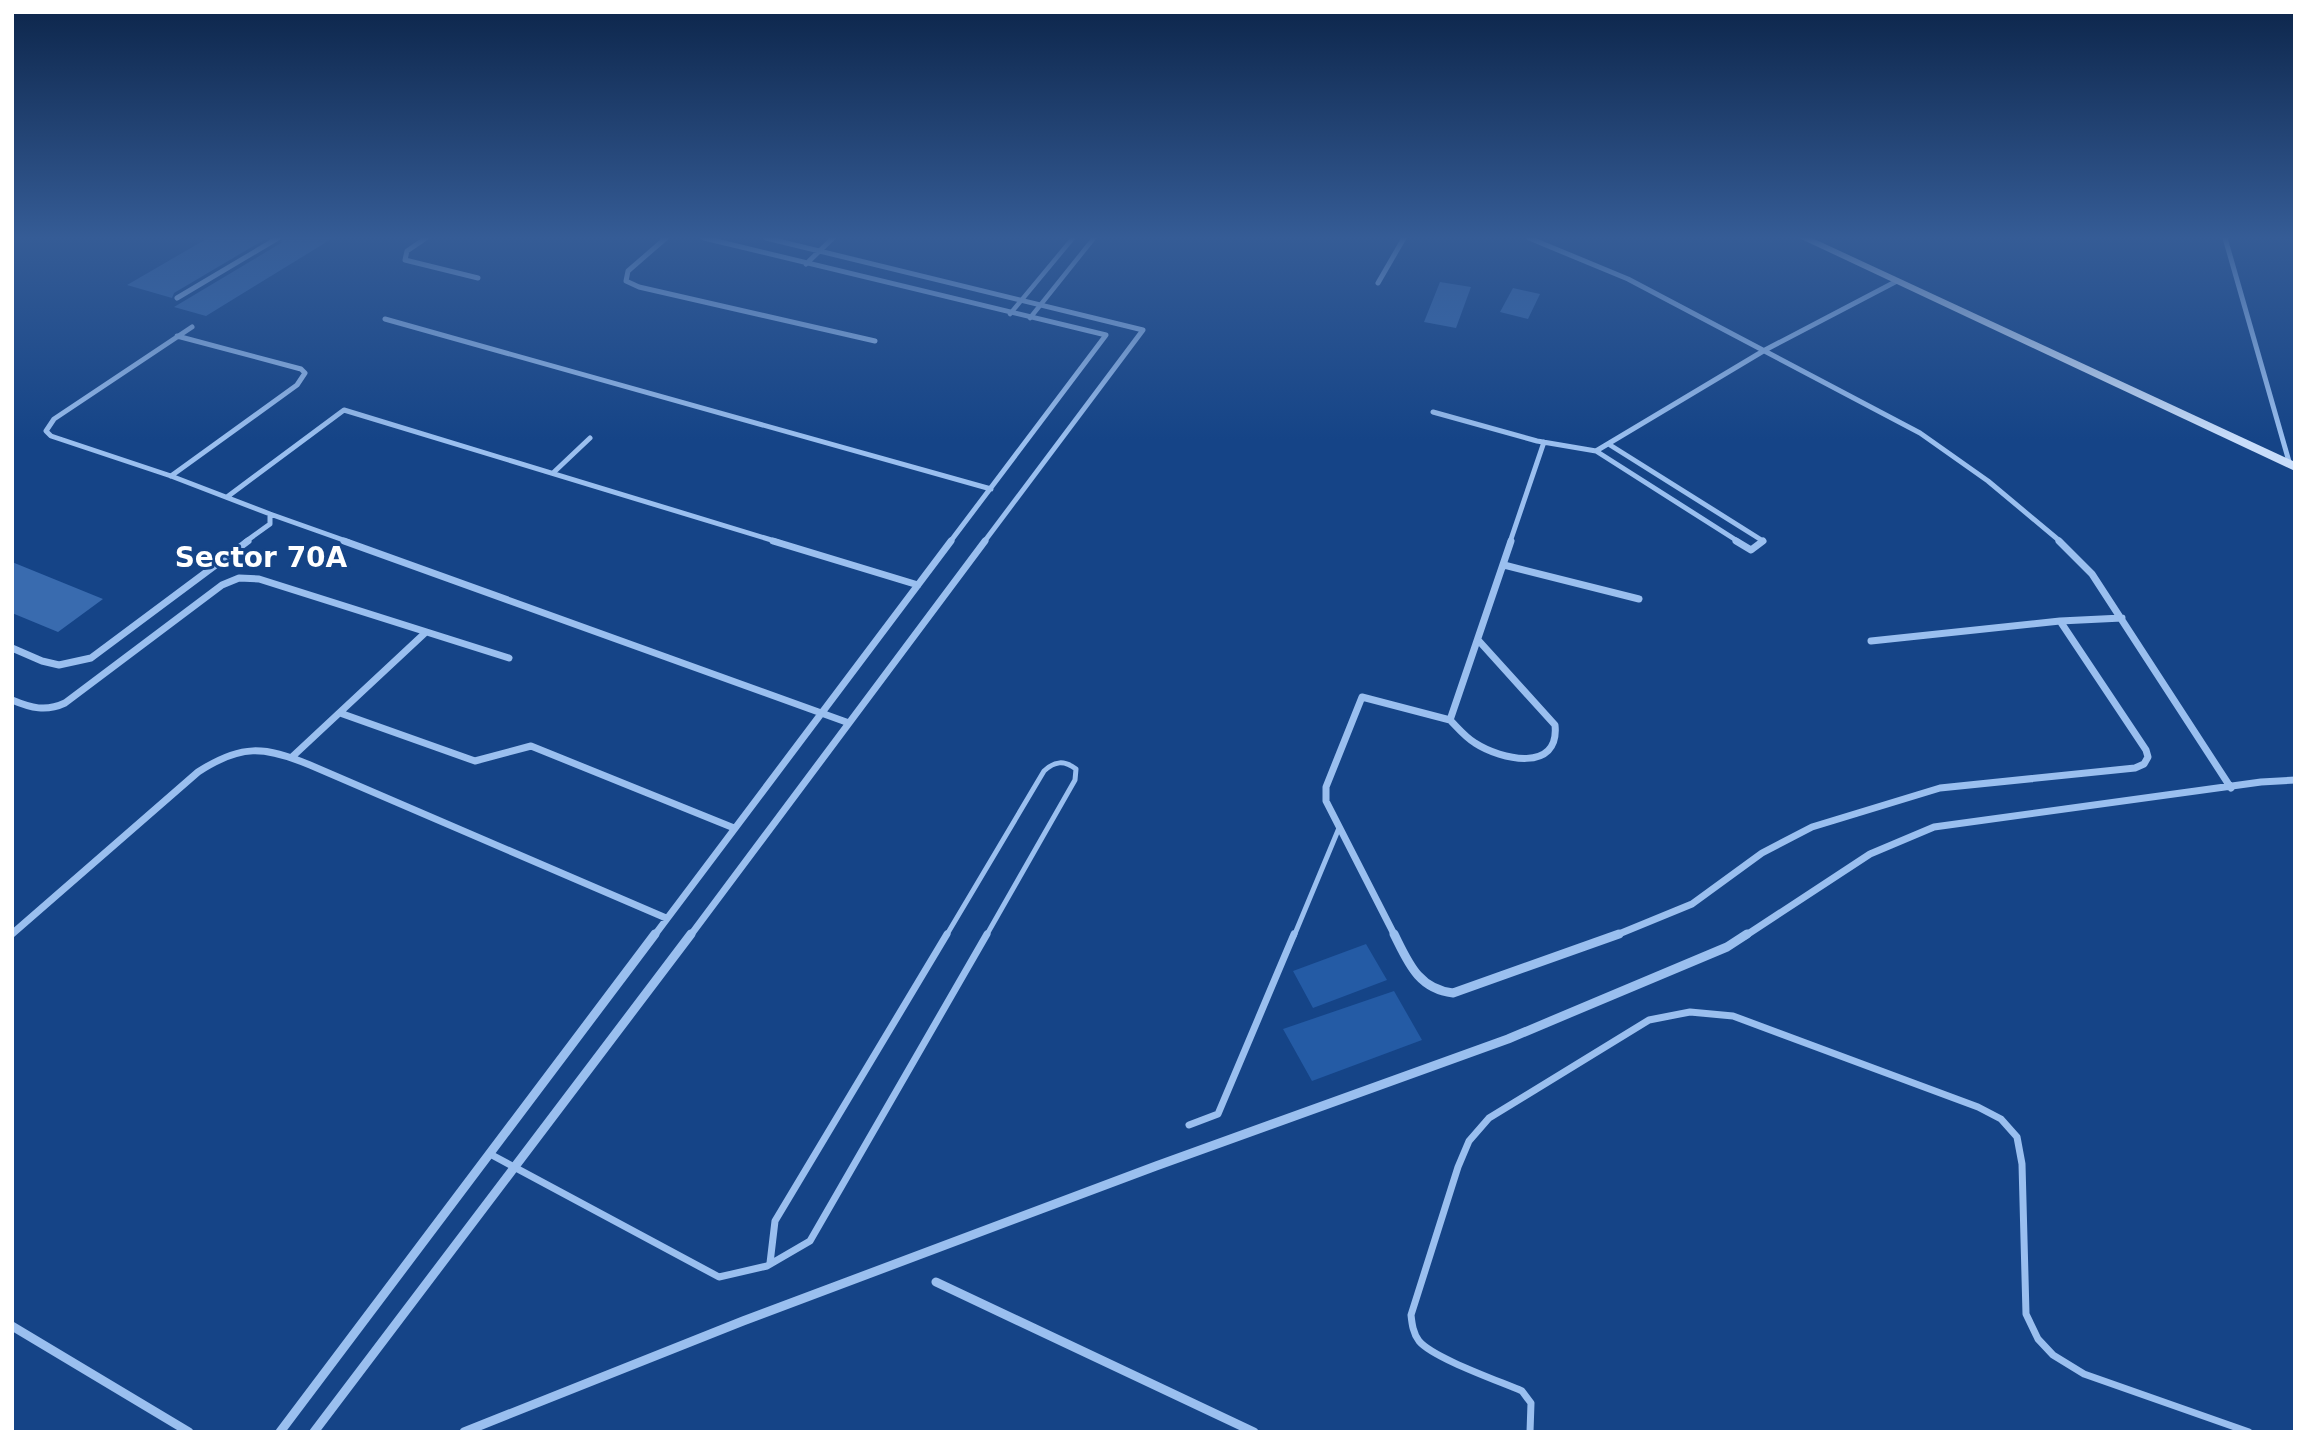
<svg xmlns="http://www.w3.org/2000/svg" width="2307" height="1444" font-family="'DejaVu Sans',sans-serif">
  <rect width="100%" height="100%" fill="#154487"/>
  <path fill="#245ba5" d="M1366,944l21,36 -74,28 -20,-37z
    M1394,991l28,49 -110,41 -29,-52z"/>
  <path fill="#396baf" d="M208,238h59l-93,55 -2,5 -45,-13z
    M283,238h50l-127,78 -32,-9 107,-64z
    M1440,282l31,5 -15,41 -32,-6z
    M1513,288l27,6 -12,25 -28,-7z
    M12,562l91,37 -45,33 -46,-19z"/>
  <g fill="none" stroke-linecap="round" stroke-linejoin="round">
    <path stroke="#9abfef" stroke-width="4.5" d="M1010,314l63,-76
      M1030,318l64,-80"/>
    <path stroke="#9abfef" stroke-width="5" d="M946,936l98,-165c11,-10 20,-11 32,-2l-1,11 -89,156
      M1294,936l45,-108"/>
    <path stroke="#9abfef" stroke-width="7" d="M1189,1125l29,-11 76,-180
      M490,1154l229,123 48,-11 43,-25 177,-307
      M770,1263l5,-42 172,-287
      M1530,1432l1,-29 -9,-12c-23,-10 -89,-33 -103,-50 -6,-8 -7,-17 -8,-26l47,-148 11,-26 20,-23 160,-98 41,-8 43,4 245,91 23,12 16,18 5,27 4,150 12,25 15,16 31,19 165,58"/>
    <path stroke="#9abfef" stroke-width="5" d="M426,238l-19,13 -2,9 73,18
      M666,238l-38,33 -2,10 13,6 236,54
      M704,238l402,97 -156,207
      M766,238l377,92 -159,212
      M1529,238l99,41 292,154 68,48 73,61
      M2225,238l65,227
      M806,264l27,-26
      M1378,283l26,-45
      M177,298l101,-60
      M385,319l606,170
      M192,327l-138,92 -8,12 5,5 120,40 99,38v10l-25,18
      M1433,412l104,29 59,10 169,-101 132,-69
      M1610,445l153,96 -2,1
      M1596,451l143,91
      M553,473l37,-35
      M171,476l126,-91 8,-12 -4,-4 -124,-33
      M227,497l117,-87 434,132
      M270,514l79,28
      M1510,542l34,-100"/>
    <path stroke="#9abfef" stroke-width="7" d="M344,541l505,182
      M773,541l145,44
      M1736,541l15,9 12,-9
      M2059,541l33,33 139,214
      M1504,565l135,34
      M1871,641l189,-20
      M12,648l30,13 17,4 32,-7 157,-117
      M12,700c19,8 34,12 53,3l157,-118 17,-7 20,1 250,79
      M340,713l135,48 56,-15 203,82
      M1450,720c8,8 15,17 25,23 26,17 85,30 80,-18l-76,-84
      M292,757l134,-125
      M12,934l186,-162c43,-28 66,-26 112,-7l356,153
      M654,936l297,-395
      M690,936l295,-395
      M1395,936l-69,-135v-14l36,-90 88,23 61,-179
      M1614,936l78,-32 70,-51 50,-26 128,-39 195,-20 9,-4 4,-7 -2,-7 -86,-129 62,-3
      M1745,936l125,-82 64,-27 327,-45 34,-2"/>
    <path stroke="#9abfef" stroke-width="9" d="M1394,934c14,28 24,55 59,59l166,-59
      M936,1282l318,150
      M12,1326l177,106
      M280,1432l375,-498
      M314,1432l377,-498
      M464,1432l279,-111 413,-155 352,-127 219,-92 20,-13"/>
    <path fill="#c8ddfa" fill-rule="evenodd" d="M1799,238h13l483,224v9z"/>
  </g>
  <linearGradient id="sky" x2="0" y2="1"><stop stop-color="#0c254a"/><stop offset="0.54" stop-color="#355c96"/><stop offset="1" stop-color="#355c96" stop-opacity="0"/></linearGradient>
  <rect width="2307" height="440" fill="url(#sky)"/>
  <g text-anchor="middle" stroke-width="6" stroke-linejoin="round" paint-order="stroke">
    <g font-size="28" font-weight="bold" fill="#fff" stroke="#154487">
      <text x="261" y="567">Sector 70A</text>
    </g>
  </g>
  <rect width="2307" height="1444" fill="none" stroke="#ffffff" stroke-width="28"/>
</svg>
